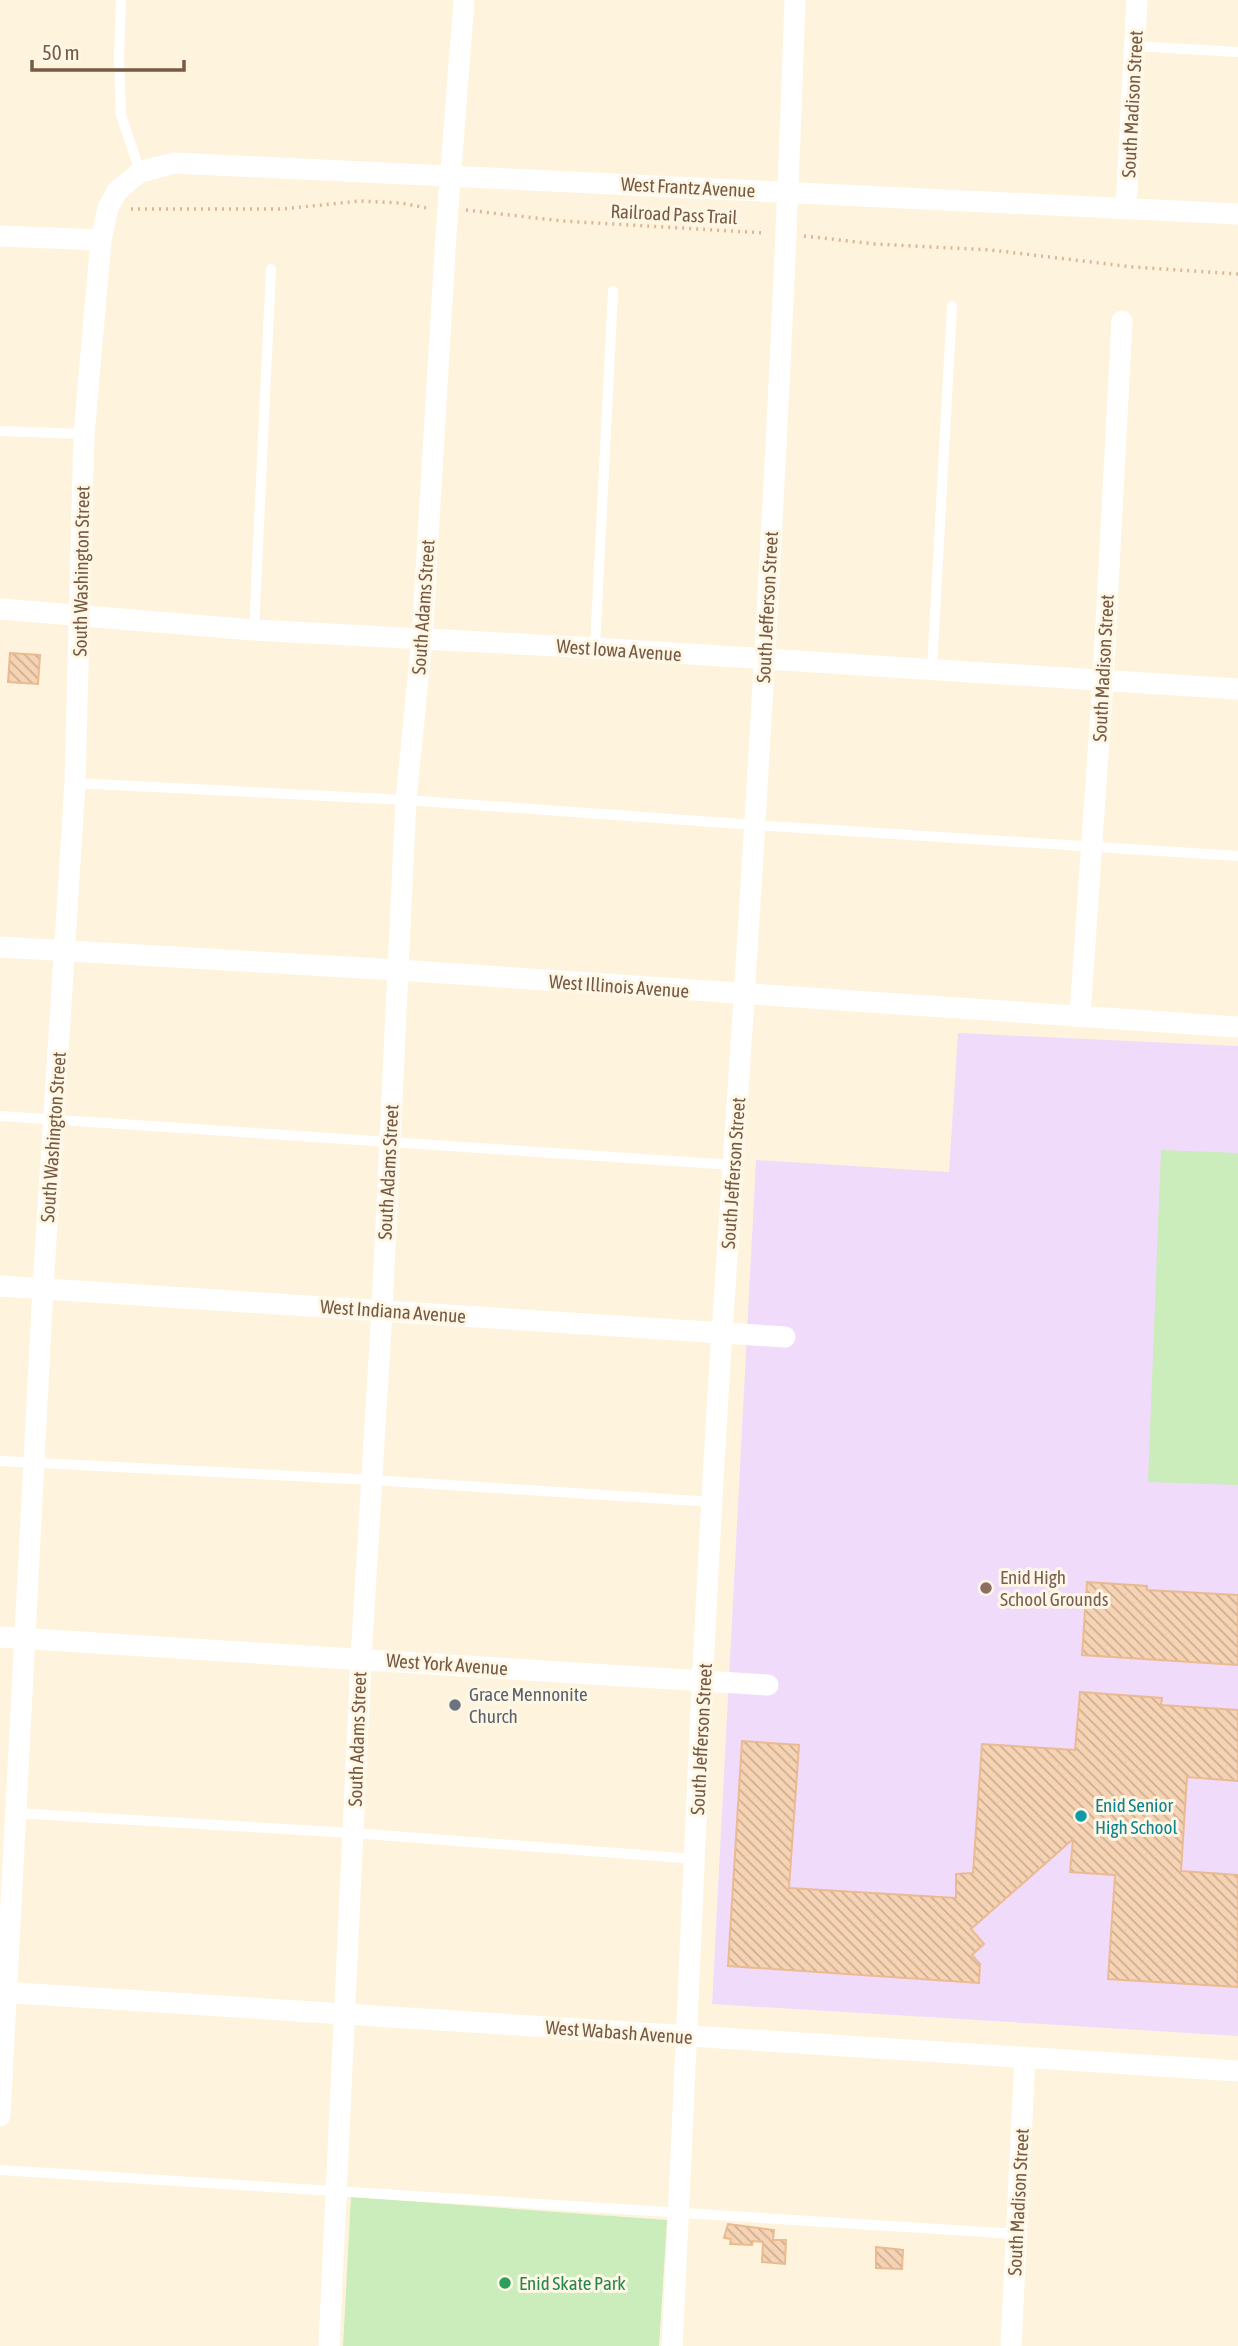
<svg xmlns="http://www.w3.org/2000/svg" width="1238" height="2346" font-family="'Asap Condensed',sans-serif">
  <defs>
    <pattern id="building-back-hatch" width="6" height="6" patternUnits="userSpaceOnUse" patternTransform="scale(1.75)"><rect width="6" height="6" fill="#f6d3b3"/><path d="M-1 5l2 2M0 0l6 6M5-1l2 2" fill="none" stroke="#ccae93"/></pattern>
  </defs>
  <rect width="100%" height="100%" fill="#fef4de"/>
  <path fill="#f1dbfa" d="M958,1033l280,13v990l-526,-32 44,-844 193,12z"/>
  <path fill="#cbecbb" d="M1161,1150l77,3v332l-90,-3z
    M351,2197l316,23 -8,126h-316z"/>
  <path fill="url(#building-back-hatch)" stroke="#eabb92" stroke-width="2" d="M10,653l30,2 -2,29 -30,-2z
    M1087,1582l60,4v4l91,5v70l-156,-10z
    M1080,1692l82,6 -1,7 77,5v71l-51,-4 -6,94 57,4v112l-130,-8 7,-104 -45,-3 3,-33 -102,90 13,15 -12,11 8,9 -1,19 -251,-17 14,-225 57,4 -10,143 167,10v-24l17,-1 9,-129 93,6z
    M728,2224l46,6 -1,10h13l-1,24 -23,-2 1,-20 -10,-1 -1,4 -22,-1 1,-5 -7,-1z
    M876,2247l27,3 -1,19 -26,-1z"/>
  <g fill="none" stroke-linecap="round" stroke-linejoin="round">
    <path stroke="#dab796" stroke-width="3.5" stroke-dasharray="2 5" stroke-linecap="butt" d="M131,209h152l76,-8 42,2 26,5
      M466,210l96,11 203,12
      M804,236l71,8 116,6 142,17 105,7"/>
    <path stroke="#fff" stroke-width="10" d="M121,0l-2,59 2,56 19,57
      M1135,46l103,6
      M0,431l84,3
      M254,630l17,-361
      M595,648l18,-357
      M932,669l20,-363
      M75,783l331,17 348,25 484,31
      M0,1116l734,49
      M0,1461l372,19 341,22
      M15,1813l338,20 343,26
      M0,2170l1017,64"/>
    <path stroke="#fff" stroke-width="21" d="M1126,208l11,-208
      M0,236l101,4
      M0,609l254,21 341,18 643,41
      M0,947l398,23 840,57
      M1080,1015l23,-334 19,-360
      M0,1286l785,51
      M0,1637l768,48
      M0,1992l1238,79
      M0,2116l43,-828 32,-505 9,-349 17,-194 7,-32 9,-17 23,-19 34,-9 1064,51
      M329,2346l32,-687 21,-349 24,-510 16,-161 24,-405 18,-234
      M672,2346c17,-338 28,-676 50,-1014 30,-444 58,-888 73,-1332
      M1011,2346l14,-289"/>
  </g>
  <circle fill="#8d6e63" stroke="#fff7e6" stroke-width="2.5" cx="986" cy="1588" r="7"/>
  <circle fill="#6b7280" stroke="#fff7e6" stroke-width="2.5" cx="455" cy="1705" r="7"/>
  <circle fill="#0f9aa8" stroke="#fff7e6" stroke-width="2.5" cx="1081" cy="1816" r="7"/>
  <circle fill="#2e9e5b" stroke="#fff7e6" stroke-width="2.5" cx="505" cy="2283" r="7"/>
  <g text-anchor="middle" stroke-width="6" stroke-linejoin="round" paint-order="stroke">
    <g font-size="19" fill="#765a44" stroke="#fff7e6">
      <text transform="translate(1132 104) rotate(-87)" y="7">South Madison Street</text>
      <text transform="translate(688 187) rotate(3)" y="7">West Frantz Avenue</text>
      <text transform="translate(674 214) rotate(3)" y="7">Railroad Pass Trail</text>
      <text transform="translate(81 571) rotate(-89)" y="7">South Washington Street</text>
      <text transform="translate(423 607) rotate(-86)" y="7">South Adams Street</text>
      <text transform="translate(767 607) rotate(-87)" y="7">South Jefferson Street</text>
      <text transform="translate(619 650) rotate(4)" y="7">West Iowa Avenue</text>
      <text transform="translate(1103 668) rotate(-87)" y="7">South Madison Street</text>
      <text transform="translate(619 986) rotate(4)" y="7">West Illinois Avenue</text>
      <text transform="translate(53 1137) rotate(-86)" y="7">South Washington Street</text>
      <text transform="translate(388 1172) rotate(-87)" y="7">South Adams Street</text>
      <text transform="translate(733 1173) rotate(-86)" y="7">South Jefferson Street</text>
      <text transform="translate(393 1311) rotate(4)" y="7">West Indiana Avenue</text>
      <text transform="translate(447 1664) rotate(4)" y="7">West York Avenue</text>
      <text transform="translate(357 1739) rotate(-88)" y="7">South Adams Street</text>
      <text transform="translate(701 1739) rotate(-87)" y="7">South Jefferson Street</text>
      <text transform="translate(619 2032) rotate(4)" y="7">West Wabash Avenue</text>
      <text transform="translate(1018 2202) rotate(-87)" y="7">South Madison Street</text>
    </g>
    <g font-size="19" fill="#785e54" stroke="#fff7e6" text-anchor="start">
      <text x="1000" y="1584">Enid High<tspan x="1000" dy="22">School Grounds</tspan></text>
    </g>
    <g font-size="19" fill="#5b616d" stroke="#fff7e6" text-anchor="start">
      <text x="469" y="1701">Grace Mennonite<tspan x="469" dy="22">Church</tspan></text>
    </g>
    <g font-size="19" fill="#0d838f" stroke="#fff7e6" text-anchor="start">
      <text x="1095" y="1812">Enid Senior<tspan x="1095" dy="22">High School</tspan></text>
    </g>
    <g font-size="19" fill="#27864d" stroke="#fff7e6" text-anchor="start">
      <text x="519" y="2290">Enid Skate Park</text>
    </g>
  </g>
  <path d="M32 60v10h152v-10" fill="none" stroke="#765a44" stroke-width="3.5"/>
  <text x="42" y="60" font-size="21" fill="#765a44" stroke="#fff7e6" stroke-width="5" paint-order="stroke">50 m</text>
</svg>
